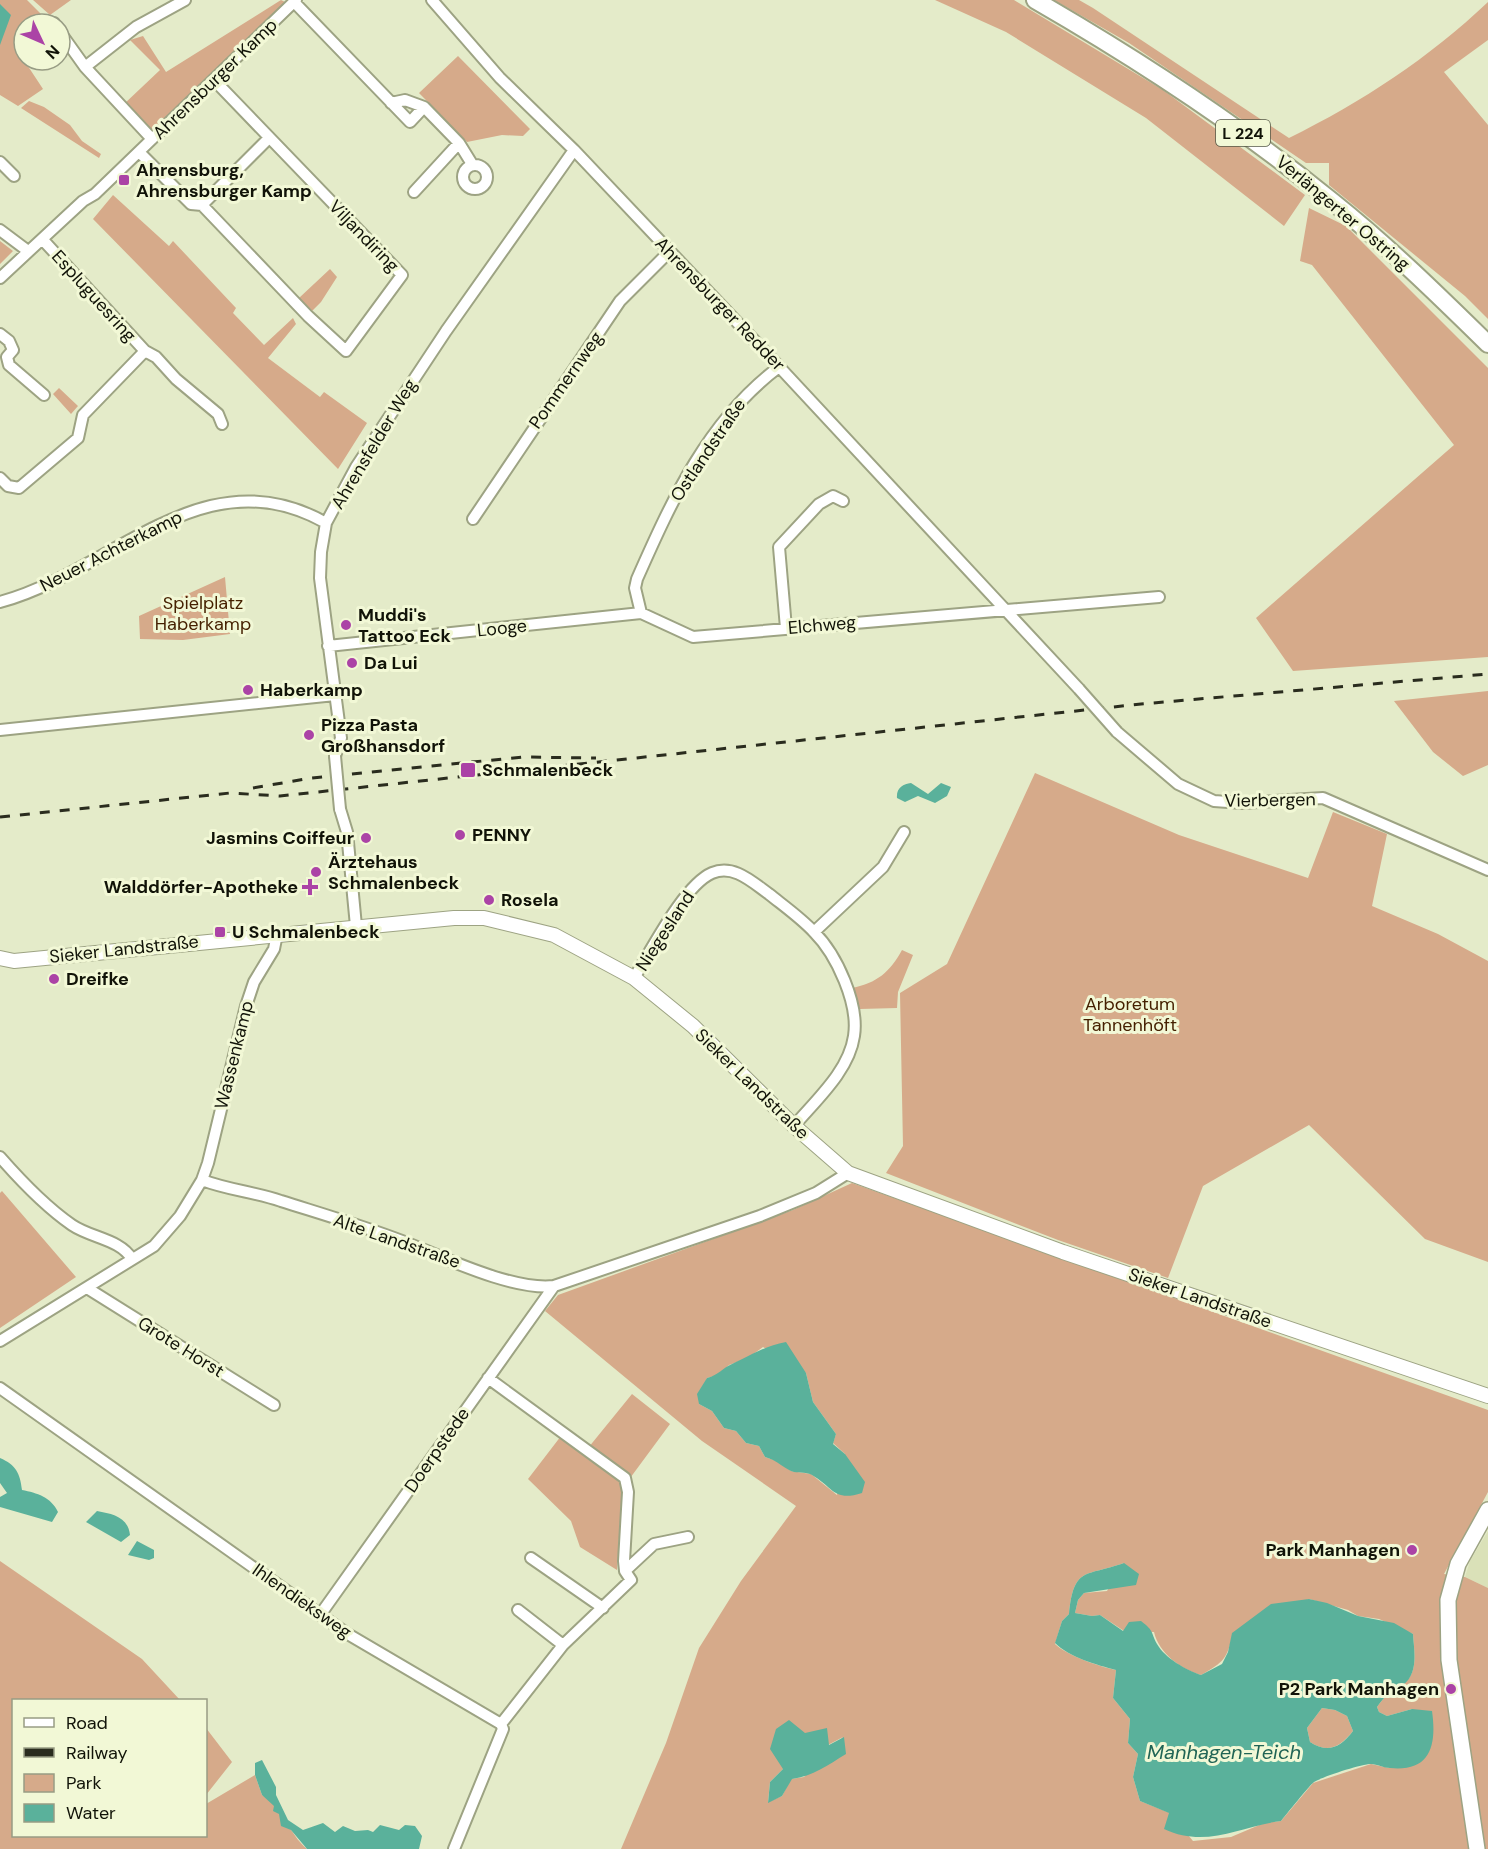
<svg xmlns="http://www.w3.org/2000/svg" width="1488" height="1849" font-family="'DM Sans',sans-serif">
  <rect width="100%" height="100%" fill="#e4ebc9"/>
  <path fill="#dae1b8" d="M1488,1531v57l-23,-11 5,-16z"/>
  <path fill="#d6aa8a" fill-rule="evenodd" d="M0,0h27l18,18 -7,6h-14v12l-10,9 29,44 -25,17 -18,-11z
    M33,0h38l-21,15z
    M281,0l8,4 -138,131 -28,-30 37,-35 -30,-30 13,-4 23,36z
    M935,0h79l149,90 142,105 -21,31 -138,-108 -140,-86z
    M1054,0h25l14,8 196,130c73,-36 140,-80 199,-136v38l-44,32 44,53v194l-23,-23 -136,-111v-22h-23l-177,-120z
    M458,56l72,73 -7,7 -21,-1 -35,7 -48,-49z
    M29,101l15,6 26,18 12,16 19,13 -2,4 -78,-50z
    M113,195l56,51 4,-5 63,67 -3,5 31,32 29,-27 3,6 -28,34 52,39 4,-5 43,31 -29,46 -245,-250z
    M1309,208l37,18 142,142v289l-195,14 -37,-53 198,-173 -142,-180 -12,-4z
    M0,241l13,10 -13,13z
    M330,269l7,8 -16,25 -9,9 -13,-13z
    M59,388l19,18 -7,8 -18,-20z
    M225,577l5,57 -47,6 -43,-1 -1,-23z
    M1488,691v74l-25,11 -30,-24 -39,-51z
    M1035,773l144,62 129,43 25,-66 54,22 -15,72 66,28 50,27v301l-63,-23 -116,-114 -106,61 -35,92 -110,-38 -172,-67 17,-27 -3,-153 47,-29z
    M902,950l11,5 -15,37 -1,16 -37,1 -8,-21c25,-5 38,-16 50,-38z
    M852,1183l636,227v82l-44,82 21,3 23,11v261h-867l45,-106 33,-95 42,-67 55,-75 -94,-65 -157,-130 13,-16 235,-85zM763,1347l43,26 7,29 23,32 -3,9 12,11 -8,41 -26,-21 -20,-3 -11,-9 -15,-5 -6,-11 -13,-3 -10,-12 -12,-3 -12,-17 -13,-7 8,-26 12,-3 10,-10 19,-7zM1124,1563l-17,28 -23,2 -6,7 -3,13 17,3 8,-1 24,16 30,1c5,21 26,37 47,43 23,-13 26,-16 32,-42l76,-34 39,11 10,6 21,3 34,15c1,17 6,39 -10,50 -12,8 -18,11 -26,23l2,5 8,4 25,-7 -23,59 -18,-4 -58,19 -32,38 -17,2 -33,14 -38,4 -23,-28 -30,-12 -7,-24 5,-23 -10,-11 2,-24 -17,-21 3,-28c-18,-4 -48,-14 -61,-26l7,-23 7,-7c5,-48 16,-37 55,-51zM843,1737l-39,40 -13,2 -9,17 -14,6 2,-20 13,-13z
    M2,1191l74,86 -76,51v-135z
    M632,1394l38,30 -48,65 -5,81 -37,-23 -9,-26 -43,-42 33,-43 23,17z
    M0,1561l142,98 38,41h-166v136h192v-32l49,-29 7,20c20,11 27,39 45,54h-307z
    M1322,1708l13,2 12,6 6,15c-13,16 -25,23 -43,11l-3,-14z
    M206,1728l26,34 -26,33z"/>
  <path fill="#5ab19b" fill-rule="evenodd" d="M0,4l11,11 -11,30z
    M911,783l17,11 13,-11 10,4 -4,9 -12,7 -17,-7 -13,6 -8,-4c-1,-10 6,-14 14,-15z
    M786,1342l20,31 7,29 23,32 -3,10 12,10 20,28 -3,11c-28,9 -28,-5 -50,-18 -5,-3 -12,-2 -18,-3 -8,-2 -17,-12 -29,-15l-6,-11 -13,-3 -10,-12 -12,-3 -12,-17 -13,-7 -2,-10 10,-16c12,-3 15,-10 25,-14 20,-9 32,-18 54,-22z
    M0,1458c16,7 20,15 22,32 15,3 29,7 36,22l-6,10 -52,-15v-10l7,-4 -7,-10z
    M97,1511c16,3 31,6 33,24l-9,7 -35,-20z
    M137,1541l17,9v8l-5,2 -21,-5z
    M1124,1563l15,11 -3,11 -52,8 -6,7 -3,13 17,3 8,-1 23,16 6,-9 12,-1c14,11 9,10 16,23 8,14 29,26 44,31l21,-11 6,-12 4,-19 39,-29 38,-5 18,4 31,13 36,7 19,11c1,17 6,39 -10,51 -12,7 -18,10 -26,22l2,5 8,4 25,-7 20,2c5,35 -2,61 -42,57 -6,0 -13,-4 -19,-4 -10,0 -49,13 -57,18 -4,3 -30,35 -33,39 -41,5 -74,28 -117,8l5,-16 -29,-12 -7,-24 5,-23 -10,-11 2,-24 -17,-21 3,-28c-19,-5 -47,-13 -61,-27l7,-22 7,-7c5,-48 16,-37 55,-51zM1322,1708l13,2 12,6 6,15c-12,16 -25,23 -43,11l-3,-14z
    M789,1720l16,13 22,-5 2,17 15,-8 2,17c-18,11 -33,22 -54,25l-10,17 -14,7 2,-21 13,-13 -13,-20 6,-20z
    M262,1760l14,27v8l12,25 15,10 20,-7 12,9 8,-6 12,5 13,-1 5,2 7,-7 19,5 6,-5 10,1 7,10 -3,13h-112l-16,-19 -10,-4 -2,-12 -6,-3 1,-5 -12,-11 -7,-20v-12z"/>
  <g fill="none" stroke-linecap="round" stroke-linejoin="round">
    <defs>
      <path id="minor" d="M432,0l68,78 74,72 197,208 308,331
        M294,2l116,120 14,-15 35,36 13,21
        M54,23v1
        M60,32l25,35
        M391,103l14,-3 19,7
        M152,139l-67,-72 51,-40 49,-27
        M139,152l52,52 11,1 106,111 38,35 56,-76 -188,-195
        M0,162l14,14
        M463 177a12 12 0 1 1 24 0a12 12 0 1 1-24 0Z
        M414,192l45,-49
        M202,205l66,-66
        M0,230l28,21
        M0,278l83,-77 12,-7 201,-194
        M0,334l9,7 4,9 -6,7 2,8 35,30
        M145,351l11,6 20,22 42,35 4,10
        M0,478l8,8 11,2 59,-50 5,-23 62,-64 -102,-111
        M473,519l147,-218 50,-50
        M0,602c112,-30 204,-149 326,-79
        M641,613l52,24 466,-40
        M641,613l-6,-25 2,-9c35,-79 71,-159 142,-212
        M786,628l-7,-81 40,-43 14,-8 10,5
        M328,646l313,-33
        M0,730l335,-35
        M1117,732l61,52 36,17 28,2 81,-5 165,72
        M335,756l6,-18 -21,-160 1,-26 5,-29 30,-56 90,-136 128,-181
        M340,809l7,23 9,94
        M814,932l69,-65 21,-35
        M634,978c17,-27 50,-93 78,-105 22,-9 40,9 57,21 15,12 32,24 45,38 23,23 45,72 40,104 -5,35 -38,64 -60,90
        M0,1157c21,24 46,50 72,68 19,13 48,14 60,34
        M202,1180c26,10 53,12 79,21 41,13 82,25 121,40 41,16 111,50 152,45l206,-70 56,-23 32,-20
        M87,1288l187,117
        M0,1341l154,-95 26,-30 22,-36 6,-17 38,-157 8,-24 20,-33 3,-15
        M488,1378l137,100 3,14 -4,69 1,10 6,9 -68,65 -62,79
        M0,1388l346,245 155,91 2,5 -49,120
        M531,1558l72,50
        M625,1571l29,-27 34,-7
        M518,1610l45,35
        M320,1615l234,-329"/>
      <path id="tertiary" d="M0,958l14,3 440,-43h30l70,17 80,43 59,48 101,100 54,47 215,79 425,144"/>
      <path id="secondary" d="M1477,1849l-28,-189 -1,-60 10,-36 30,-54"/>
      <path id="primary" d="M1035,0c104,60 205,126 298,202 55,44 105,93 155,142"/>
    </defs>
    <use href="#minor" stroke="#9da383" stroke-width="14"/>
    <use href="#tertiary" stroke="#9da383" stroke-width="16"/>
    <use href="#secondary" stroke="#9da383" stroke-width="18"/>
    <use href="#primary" stroke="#9da383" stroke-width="20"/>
    <use href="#minor" stroke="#fff" stroke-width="10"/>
    <use href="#tertiary" stroke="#fff" stroke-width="14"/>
    <use href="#secondary" stroke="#fff" stroke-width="15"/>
    <use href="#primary" stroke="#fff" stroke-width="16"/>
    <path stroke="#2a2c1e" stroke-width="3" stroke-dasharray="10 10" stroke-linecap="butt" d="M253,788l58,-10 212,-21 73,1
      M0,817l230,-24 50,3 861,-92 347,-30"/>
    <defs>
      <path id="minor-bridge" d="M1079,689l38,43
        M335,756l5,53"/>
    </defs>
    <use href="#minor-bridge" stroke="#9da383" stroke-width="14" stroke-linecap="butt"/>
    <use href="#minor-bridge" stroke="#fff" stroke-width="10"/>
  </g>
  <g fill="#ab43a6" stroke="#f2f8d6" stroke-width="2">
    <rect x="118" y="174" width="12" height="12" rx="3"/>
    <circle cx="346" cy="625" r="6"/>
    <circle cx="352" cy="663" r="6"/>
    <circle cx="248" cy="690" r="6"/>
    <circle cx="309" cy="735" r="6"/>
    <rect x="460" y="762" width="16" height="16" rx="3"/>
    <circle cx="460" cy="835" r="6"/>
    <circle cx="366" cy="838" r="6"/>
    <circle cx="316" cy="872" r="6"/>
    <path d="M307 878h6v6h6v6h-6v6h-6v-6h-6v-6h6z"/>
    <circle cx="489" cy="900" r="6"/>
    <rect x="214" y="926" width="12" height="12" rx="3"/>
    <circle cx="54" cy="979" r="6"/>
    <circle cx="1412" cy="1550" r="6"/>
    <circle cx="1451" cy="1689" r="6"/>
  </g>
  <g text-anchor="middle" stroke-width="6" stroke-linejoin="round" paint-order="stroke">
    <rect fill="#f2f8d6" stroke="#545846" stroke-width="1.5" x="1216" y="120" width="54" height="26" rx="4.5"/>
    <g font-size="16" font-weight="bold" fill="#111308">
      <text x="1243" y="139">L 224</text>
    </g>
    <g font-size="18" fill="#111308" stroke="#f2f8d6">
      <text transform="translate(215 79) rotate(-44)" y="6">Ahrensburger Kamp</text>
      <text transform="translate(1343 213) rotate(40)" y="6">Verlängerter Ostring</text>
      <text transform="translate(364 236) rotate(46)" y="6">Viljandiring</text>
      <text transform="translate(94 296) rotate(48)" y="6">Espluguesring</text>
      <text transform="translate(720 304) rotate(46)" y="6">Ahrensburger Redder</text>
      <text transform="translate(566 380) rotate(-55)" y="6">Pommernweg</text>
      <text transform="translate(374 444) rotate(-59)" y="6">Ahrensfelder Weg</text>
      <text transform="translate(708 450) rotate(-56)" y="6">Ostlandstraße</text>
      <text transform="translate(111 551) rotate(-27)" y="6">Neuer Achterkamp</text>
      <text transform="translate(822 625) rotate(-5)" y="6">Elchweg</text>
      <text transform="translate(502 628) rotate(-6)" y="6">Looge</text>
      <text transform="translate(1270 800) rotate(-1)" y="6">Vierbergen</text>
      <text transform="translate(665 931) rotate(-57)" y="6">Niegesland</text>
      <text transform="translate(124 949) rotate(-6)" y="6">Sieker Landstraße</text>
      <text transform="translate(234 1055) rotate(-76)" y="6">Wassenkamp</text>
      <text transform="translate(752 1084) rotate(44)" y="6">Sieker Landstraße</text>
      <text transform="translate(397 1241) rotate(19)" y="6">Alte Landstraße</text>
      <text transform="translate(1200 1298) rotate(19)" y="6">Sieker Landstraße</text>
      <text transform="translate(181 1347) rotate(32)" y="6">Grote Horst</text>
      <text transform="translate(437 1450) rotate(-55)" y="6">Doerpstede</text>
      <text transform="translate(302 1601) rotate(35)" y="6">Ihlendieksweg</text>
    </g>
    <g font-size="18" font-weight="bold" fill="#111308" stroke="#f2f8d6" text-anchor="start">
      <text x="136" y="176">Ahrensburg,<tspan x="136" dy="21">Ahrensburger Kamp</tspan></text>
      <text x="358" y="621">Muddi's<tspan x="358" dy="21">Tattoo Eck</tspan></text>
      <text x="364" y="669">Da Lui</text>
      <text x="260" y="696">Haberkamp</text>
      <text x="321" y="731">Pizza Pasta<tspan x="321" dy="21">Großhansdorf</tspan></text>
      <text x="482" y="776">Schmalenbeck</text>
      <text x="472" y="841">PENNY</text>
      <text x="354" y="844" text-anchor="end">Jasmins Coiffeur</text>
      <text x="328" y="868">Ärztehaus<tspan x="328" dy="21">Schmalenbeck</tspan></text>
      <text x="298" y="893" text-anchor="end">Walddörfer-Apotheke</text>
      <text x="501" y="906">Rosela</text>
      <text x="232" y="938">U Schmalenbeck</text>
      <text x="66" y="985">Dreifke</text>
      <text x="1400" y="1556" text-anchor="end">Park Manhagen</text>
      <text x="1439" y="1695" text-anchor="end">P2 Park Manhagen</text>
    </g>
    <g font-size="18" fill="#452000" stroke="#f2f8d6">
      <text x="203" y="609">Spielplatz<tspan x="203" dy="21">Haberkamp</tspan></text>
      <text x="1130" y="1010">Arboretum<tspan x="1130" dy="21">Tannenhöft</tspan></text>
    </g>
    <g font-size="20" font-style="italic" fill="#206455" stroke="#f2f8d6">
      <text x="1224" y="1759">Manhagen-Teich</text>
    </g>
  </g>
  <rect x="12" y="1699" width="195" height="138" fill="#f2f8d6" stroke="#989c84" stroke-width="1.5"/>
  <rect x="24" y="1718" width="30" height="9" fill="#ffffff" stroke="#989c84" stroke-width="1.5"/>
  <text x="66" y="1729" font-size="18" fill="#111308">Road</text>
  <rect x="24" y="1748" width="30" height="9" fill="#2a2c1e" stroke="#989c84" stroke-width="1.5"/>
  <text x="66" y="1759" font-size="18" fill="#111308">Railway</text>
  <rect x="24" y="1774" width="30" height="18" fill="#d6aa8a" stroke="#989c84" stroke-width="1.5"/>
  <text x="66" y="1789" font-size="18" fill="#111308">Park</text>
  <rect x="24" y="1804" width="30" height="18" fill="#5ab19b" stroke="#989c84" stroke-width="1.5"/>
  <text x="66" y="1819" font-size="18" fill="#111308">Water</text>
  <g transform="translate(42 42) rotate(134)"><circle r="28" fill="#f2f8d6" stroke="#989c84" stroke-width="1.5"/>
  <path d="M0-4.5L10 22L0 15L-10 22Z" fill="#ab43a6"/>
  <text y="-9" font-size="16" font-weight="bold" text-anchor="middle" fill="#111308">N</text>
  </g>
</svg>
